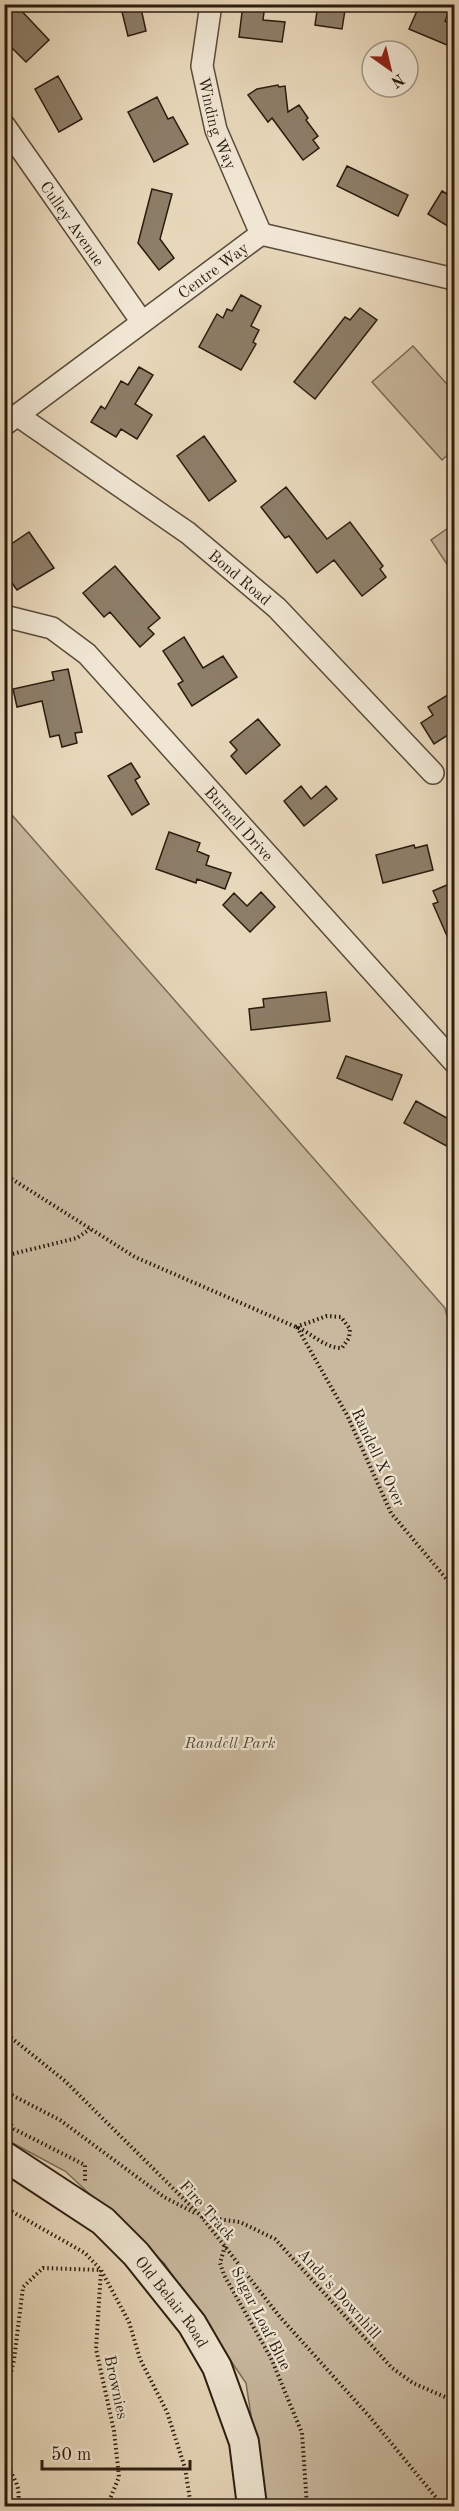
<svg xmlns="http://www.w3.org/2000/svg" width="459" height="2511" font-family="'Old Standard TT',serif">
  <rect width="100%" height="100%" fill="#e8d8bb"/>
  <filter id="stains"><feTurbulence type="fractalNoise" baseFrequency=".00333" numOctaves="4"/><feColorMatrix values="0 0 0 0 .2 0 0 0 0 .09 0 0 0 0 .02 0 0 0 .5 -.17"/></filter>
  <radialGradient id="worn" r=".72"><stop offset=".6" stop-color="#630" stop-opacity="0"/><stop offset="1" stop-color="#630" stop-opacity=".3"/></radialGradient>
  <path fill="#c8b89e" stroke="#796a56" stroke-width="1.5" d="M413,346l41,46v57l-12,11 -70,-78z
    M454,524v51l-23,-35z
    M4,806l441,502 9,37v1161h-189l-19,-123 -82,-120 -99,-92 -60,-32z"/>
  <path fill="#8d7e68" stroke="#2a1c0f" stroke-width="1.5" d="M4,4h11l34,36 -23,22 -22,-22z
    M120,4h20l6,27 -18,5z
    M243,4h22l-2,16 22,2 -3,20 -43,-5z
    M318,4h28l-4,25 -27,-4z
    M420,4h32l-7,17 9,4v3l-7,17 -38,-16z
    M58,76l24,43 -23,13 -24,-43z
    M278,85l1,2 6,-1 3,26 11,-7 9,13 -2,2 12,16 -5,4 6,8 -16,12 -31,-42 -4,4 -20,-27 9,-6z
    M157,97l11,22 5,-2 15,27 -34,18 -26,-50z
    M347,166l61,29 -10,21 -61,-30z
    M152,189l20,5 -12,45 14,19 -15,12 -21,-27z
    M442,191l12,7v32l-26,-16z
    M241,295l20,11 -10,20 8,4 -6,12 3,2 -15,26 -42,-23 18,-33 6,4 4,-9 5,2z
    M360,308l17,12 -62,79 -21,-17 51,-65 5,3z
    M139,367l14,8 -18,29 17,11 -15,24 -16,-10 -5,8 -25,-15 10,-16 4,3 16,-28 7,4z
    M204,436l32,45 -27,20 -32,-45z
    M286,487l41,52 23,-17 33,44 -3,3 6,8 -24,19 -28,-36 -17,13 -28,-37 -4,2 -24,-31z
    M29,532l25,36 -37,22 -13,-18v-23z
    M115,566l45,52 -12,10 6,6 -14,13 -30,-35 -6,5 -21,-24z
    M184,637l19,31 20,-12 14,21 -45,29 -14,-22 5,-3 -20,-30z
    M68,669l14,63 -7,1 2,10 -15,4 -3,-12 -9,2 -8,-36 -25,6 -4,-18 41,-9 -2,-8z
    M454,691v40l-20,13 -13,-21 12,-8 -5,-8z
    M258,719l22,26 -34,29 -15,-18 6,-6 -7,-8z
    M131,763l9,14 -5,3 14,24 -17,11 -24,-39z
    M301,786l10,13 15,-13 11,13 -33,27 -20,-25z
    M169,832l31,11 -3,8 12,5 -3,9 25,8 -6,16 -28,-10 -1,4 -40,-14z
    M414,845l1,3 12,-3 6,25 -50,13 -7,-28z
    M454,882v70l-21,-48 5,-2 -5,-11z
    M261,892l14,15 -25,25 -27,-27 11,-12 13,13z
    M326,992l4,29 -79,9 -2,-21 15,-2 -1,-8z
    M346,1056l56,19 -10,25 -55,-22z
    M416,1101l38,21v28l-50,-27z"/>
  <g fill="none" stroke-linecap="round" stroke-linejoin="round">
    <defs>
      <g id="minor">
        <path id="s1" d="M211,4l-9,62 14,64 45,104"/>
        <path id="s2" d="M4,125l138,197"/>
        <path id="s3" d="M17,415l171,118 89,75 156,165"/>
        <path id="s4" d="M4,425l257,-191 193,45"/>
        <path id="s5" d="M4,616l48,12 35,26 367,408"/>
      </g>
      <g id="secondary">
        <path id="s6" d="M4,2156l99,65 33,33 56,70 25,43 27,75 8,64"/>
      </g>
    </defs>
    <use href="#minor" stroke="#5a4b3a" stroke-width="24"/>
    <use href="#secondary" stroke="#2a1c0f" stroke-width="32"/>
    <path stroke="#2a1c0f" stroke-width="4" stroke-dasharray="1.5 3" stroke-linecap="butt" d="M4,1174l131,83 161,70c16,6 28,21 46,21l7,-10 1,-9 -9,-12 -14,-1 -31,11
      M4,1256l73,-18 13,-9
      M297,1327l50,88 44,98 63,75
      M4,2032l61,49 136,135 79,101 89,99 74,90
      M4,2091l56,29 104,77 31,16
      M4,2113l10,16 71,36v16
      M4,2207l81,46 16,17 28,52 11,37 27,53 18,56 6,38
      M202,2217l38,5 35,17 117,129 21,15 41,18
      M225,2246l-5,17 4,12 47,83 31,75 5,73
      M4,2411l2,-19 8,-32 9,-73 20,-19 58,2 -5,79 18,82 5,46 -12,29
      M4,2454c2,18 20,28 13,52"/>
    <use href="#minor" stroke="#f0e6d3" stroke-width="21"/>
    <use href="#secondary" stroke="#f0e6d3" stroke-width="28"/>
  </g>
  <g text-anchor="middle" stroke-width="4.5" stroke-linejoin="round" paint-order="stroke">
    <g font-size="16" fill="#2a1c0f" stroke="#f0e6d3">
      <text dy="6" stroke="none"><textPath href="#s1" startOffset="122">Winding Way</textPath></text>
      <text dy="6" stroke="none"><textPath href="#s2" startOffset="120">Culley Avenue</textPath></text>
      <text dy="6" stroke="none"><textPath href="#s4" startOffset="260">Centre Way</textPath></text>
      <text dy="6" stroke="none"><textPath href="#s3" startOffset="276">Bond Road</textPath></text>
      <text dy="6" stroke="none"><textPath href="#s5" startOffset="321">Burnell Drive</textPath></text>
      <text transform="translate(379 1457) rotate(65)" y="6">Randell X Over</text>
      <text transform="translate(208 2210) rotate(48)" y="6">Fire Track</text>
      <text transform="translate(340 2293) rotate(48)" y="6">Ando's Downhill</text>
      <text dy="6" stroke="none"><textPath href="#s6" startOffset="225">Old Belair Road</textPath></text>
      <text transform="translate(262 2318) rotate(63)" y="6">Sugar Loaf Blue</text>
      <text transform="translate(117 2387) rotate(78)" y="6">Brownies</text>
    </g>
    <g font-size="16" font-style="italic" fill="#594b3a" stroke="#f0e6d3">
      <text x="230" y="1748">Randell Park</text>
    </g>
  </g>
  <rect width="459" height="2511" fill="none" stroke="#e8d8bb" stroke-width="24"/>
  <rect x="6" y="6" width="447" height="2499" fill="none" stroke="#2a1c0f" stroke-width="3"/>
  <rect x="12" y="12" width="435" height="2487" fill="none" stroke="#2a1c0f" stroke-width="1.5"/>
  <g transform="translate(390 69) rotate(146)"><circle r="28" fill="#f0e6d3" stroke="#a19585" stroke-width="1.5"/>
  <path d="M0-4.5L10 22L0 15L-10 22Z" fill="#8f2418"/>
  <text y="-9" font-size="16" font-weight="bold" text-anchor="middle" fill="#2a1c0f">N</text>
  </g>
  <path d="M42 2460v9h148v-9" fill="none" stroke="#2a1c0f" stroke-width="3"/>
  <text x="51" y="2460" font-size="18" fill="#2a1c0f" stroke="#f0e6d3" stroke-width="4.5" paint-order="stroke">50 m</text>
  <rect width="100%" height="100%" filter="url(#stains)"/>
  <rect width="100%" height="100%" fill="url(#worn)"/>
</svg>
